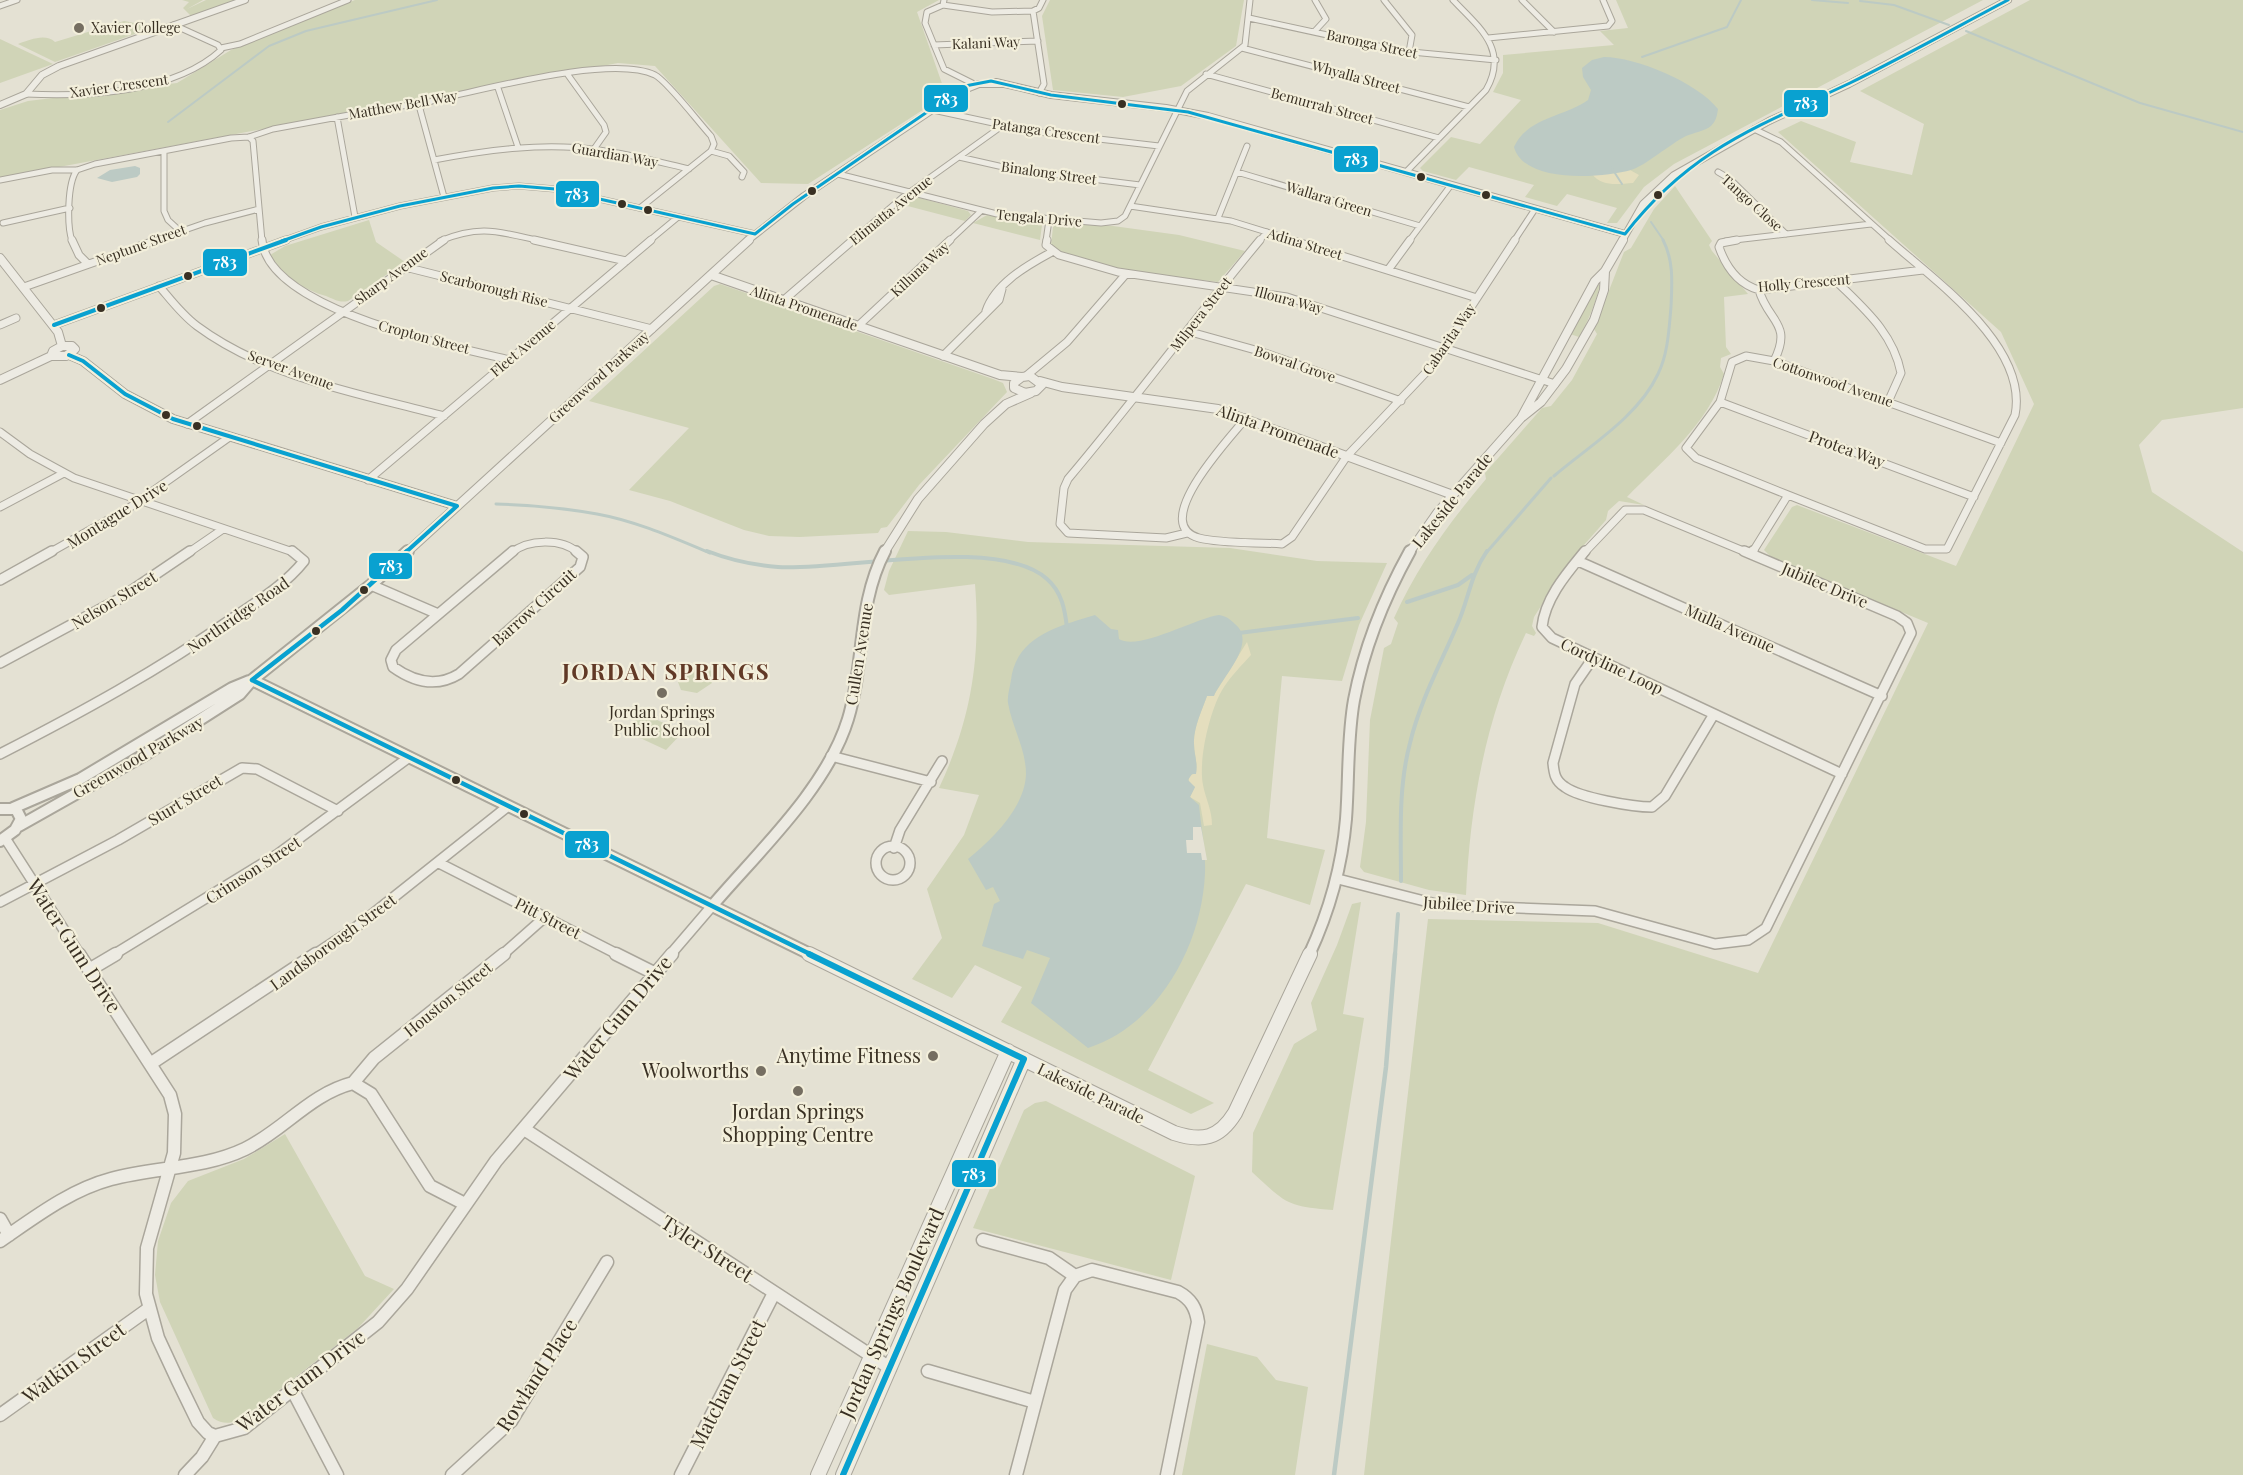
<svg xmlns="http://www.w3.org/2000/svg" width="2243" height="1475" font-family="'Playfair Display',serif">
  <rect width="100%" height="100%" fill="#e4e1d3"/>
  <path fill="#d0d4b7" d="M182,0h21l-16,9 19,-9h30l-45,16 -8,-8 6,-6z
    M355,0h584l-22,12 29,83 -138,89 -47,-1 -106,-117 -37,-3 -618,115v-68l28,-9 149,-18 54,-33z
    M1050,0h194l-8,46 -55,40 -58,11 -70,-7 -11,-74z
    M1616,0h367l-309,164 -30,23 -27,36h-10l10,-15 -50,-14 -10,12 -32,-9 9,-12 -65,-18 -13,13 -33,-9 -3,-3 31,-31 29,7 41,-44 -28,-8 10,-19v-18l111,-10 -14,-14 28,-3z
    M2030,0h213v408l-81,12 -23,25 13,47 91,60v923h-879l64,-556 170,4 160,50 170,-350 -156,-65 -8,-8 28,-43 5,-2 159,61 78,-162 -33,-72 -223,-200 23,-11 55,21 -6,20 62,13 12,-51 -64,-33z
    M124,21l31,6 -100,35 -37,-18c12,-4 27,-11 37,-2z
    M0,39l53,25 -53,19z
    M1675,186l37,55 -3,4 3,6 36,43 -24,3 2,50 5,7 -10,4 -1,9 4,7c-16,51 -61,86 -97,123l17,8 -25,-4 -11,10 -2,9 -37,42 -35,55 -2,9 4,7 -2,3 -8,-3 -1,2c-39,82 -55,169 -59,260l-37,-5 -65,-18 -4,-5 6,-45 4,-102 14,-72 7,-4 7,-21 -4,-5c24,-53 55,-95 92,-139l-1,-6 57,-65 9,-2 21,-26 25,-46 -3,-5 30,-77 7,-4 23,-39z
    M916,197l52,14 3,4 -6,6 -65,-17 8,-6z
    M987,215l53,7 2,3 -2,15 -67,-17z
    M369,220l7,22 29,20 -57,39c-9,2 -14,-2 -22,-5 -22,-6 -43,-20 -56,-41l15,-9z
    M1057,224l56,2 66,9 66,16 -27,31 -96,-11 -58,-15 -13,-11 2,-18z
    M720,284l273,95 10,4 4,9 -88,93 -32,42 -6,1 -3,5 -78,4 -31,-1 -25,-6 -74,-29 -41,-11 60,-62 -100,-27 125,-115z
    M1597,285h3c-5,19 -11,35 -21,52l-9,-3z
    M908,531l38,1 82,10 202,6 87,13 70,2 -28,62 -17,56 -60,-5 -15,162 58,12 -15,55 -64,-21 -98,186 66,33 -23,11 -190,-92 21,-35 -47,-22 -23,33 -40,-19 30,-41 -15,-49 37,-54 15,-40 -40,-7c32,-68 42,-130 36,-204l-86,11 -5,-5 5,-19z
    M697,666l15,5v12l-15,10 -16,-3 -3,-8c2,-10 10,-14 19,-16z
    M642,713l41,19 -17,18 -41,-19z
    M1361,902l-18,112 21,4 -31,192c-47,-4 -46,-6 -81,-38l1,-39 41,-89 23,-14 -6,-27 26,-58 15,-41z
    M1046,1101l149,75 -24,104 -198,-52 51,-118 11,-7z
    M285,1134l80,142 29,13 -36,39 -112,88c-12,7 -21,10 -33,2l-53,-116 -5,-27 3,-34 13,-38 17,-22 56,-22z
    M1207,1344l50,13 19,23 32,7 -13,88h-113z"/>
  <path fill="#e4debe" d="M1630,170l9,5 -6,8c-16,1 -31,4 -41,-9z
    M1247,642l4,13c-9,10 -20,21 -27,32 -14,21 -26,73 -21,98 3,15 9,25 9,40l-8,1 -4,-23 -10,-6 5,-10 -6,-4v-7l7,-3c2,-11 -2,-19 -2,-29 -1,-15 8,-34 13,-48l7,-1z"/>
  <path fill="#bccac4" d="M1604,57c32,0 94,26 114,52 -1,7 -2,12 -7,17 -6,5 -18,7 -25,10 -16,8 -41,30 -55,34 -29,8 -107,14 -117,-23 14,-30 50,-30 74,-47l3,-10 -8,-13 -1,-9 10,-8z
    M135,166l5,2v6l-3,3 -25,5 -15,-4 13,-8z
    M1095,615l16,14 7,1 1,9c20,12 74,-20 100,-24 7,1 11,4 16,9 23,19 -13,53 -21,72h-7c-5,14 -14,33 -13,48 0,11 4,18 2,30h-4l-4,6 7,7 -5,10 9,8c2,22 7,46 6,68 -3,72 -46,152 -117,175l-57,-45 19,-45 -23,-8 -4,9 -41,-13 12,-42 6,-3 -7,-14 -7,3 -18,-31c24,-20 57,-51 58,-85 0,-25 -14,-47 -18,-71 -1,-7 2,-16 3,-23 5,-44 48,-54 84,-65z"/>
  <path fill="#e4e1d3" d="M1193,827h8l6,33h-5l-1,-7h-14l-1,-13h7z"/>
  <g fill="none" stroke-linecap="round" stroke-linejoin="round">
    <path stroke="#bccac4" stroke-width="2" d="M1812,0l36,3
      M1860,1l34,4 55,20
      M1966,31l174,72 103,29
      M1642,57l85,-30 14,-27
      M168,122l101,-76 37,-15 131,-31
      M1611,167l11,17
      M1651,222l13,19"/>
    <path stroke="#bccac4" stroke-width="3" d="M1554,476c35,-30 84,-59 104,-102 10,-20 11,-45 13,-67 1,-23 3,-46 -8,-67
      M496,504c34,1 68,4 101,10 39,7 77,24 113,39
      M1486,553l65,-75"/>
    <path stroke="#bccac4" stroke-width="4" d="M707,551c23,9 45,14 71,16 66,4 220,-32 269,12 15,13 18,31 20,49
      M1407,602l51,-17 14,-10
      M1239,633l119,-15
      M1401,881c0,-46 -3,-93 9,-138 10,-42 31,-80 48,-120 11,-25 12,-47 29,-72
      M1395,955l3,-41"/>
    <path stroke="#bccac4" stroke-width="4.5" d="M1334,1475l52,-408 9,-113"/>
    <defs>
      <path id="minor-far3" d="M944,0l-1,5 -16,7 -2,11 19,46 28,14
        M1384,0l28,35 -3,17
        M1522,0l32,32
        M943,5l49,7 41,-1
        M0,6l17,-6
        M1249,18l152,33 95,9
        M1314,32l12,-13 -11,-19
        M1488,38l120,-12 4,-5 -9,-21
        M934,45l104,-4
        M221,48l19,-4 108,-44
        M1242,48l227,59
        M1206,74l233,64
        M568,75l36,50 2,7 -12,17
        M498,88l20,59
        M1039,93l5,-9 -11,-73 6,-3 4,-8
        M26,94c61,3 148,-1 195,-44l-3,-5 -44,-20
        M423,105l-3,4 24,88
        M933,110l97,21 129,15
        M337,117l18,100
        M1754,129l27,13 110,99
        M249,137l4,4 9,100
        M164,151v60l4,9 12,11
        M711,151l18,5 15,16 -2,5
        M959,157l53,12 128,16
        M434,160c54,-10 110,-18 165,-10 30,4 60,12 90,19
        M1237,172l183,54
        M1406,172l80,-82c23,-40 -6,-62 -33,-90
        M1718,172l12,7 56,55
        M838,174l159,40 104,9 17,-2 7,-5 62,-125 58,-46 5,-45
        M0,180l52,-10h25l18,-6 136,-26 18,-1 24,-8 125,-23 25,-1 11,-5c50,-10 177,-46 221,-25 13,7 44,48 56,61l3,8 -3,7 -71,57
        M1130,206l101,15 65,20
        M1218,218l29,-72
        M3,223l67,-15
        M72,241c-5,-15 -5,-58 5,-71
        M153,241l52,-18 54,-14
        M282,241l39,-14 79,-21 93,-18 26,-2 36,3 200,45
        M440,241c41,-17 59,-9 101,0
        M649,241l29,-24
        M852,241l51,-44 99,-71
        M949,241l32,-30
        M1046,241l3,-21
        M1259,241l8,-9
        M1409,241l42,-56
        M1514,241l21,-32
        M1726,241l145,-17"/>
      <path id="minor-far2" d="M72,240l7,15 9,9
        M262,240c6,70 190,106 248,120
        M534,240l92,21
        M1047,240l-1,5 13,10 59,17 169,25 268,87
        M1291,240l186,58
        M1737,240l-16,3 -2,4c7,20 19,37 40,43l164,-20
        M405,267l247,62
        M1388,270l22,-30
        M1835,280c28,28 58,52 66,93l-13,29
        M159,286c12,14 23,29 38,40 70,52 164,68 247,90
        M24,287l133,-47
        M1759,290c9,32 34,33 15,71
        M784,300l69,-60
        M986,311c9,-27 40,-45 64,-58
        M0,325l16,-7
        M54,325l232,-85
        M858,326l92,-86
        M1187,331l72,20 142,50
        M943,356l56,-56 3,-11
        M1026,376l41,-34 59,-68
        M1720,402l254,95
        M1246,418c-14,18 -99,106 -47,120 24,6 58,4 83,6l10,-7 55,-81 86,-91 82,-125
        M187,424l257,-184
        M0,432l30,22 44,24 222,75
        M368,480l283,-240
        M1788,495l-92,-37 -10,-10 34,-46 12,-40 14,-6 28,5 227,82
        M0,507l64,-34
        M1187,533l-21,5 -98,-5 -8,-9 4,-36 4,-9c66,-78 127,-161 192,-239
        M49,553l80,-45 99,-70
        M188,553l35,-24
        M511,553c17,-14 51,-15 67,0
        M1584,553l41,-43h19l104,43
        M1752,553l36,-58 137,54h22l68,-134c14,-69 -81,-135 -126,-175"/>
      <path id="minor-far1" d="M513,551l-117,99 -5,10 2,7c21,15 43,21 66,7l121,-107 3,-10 -7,-6
        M1585,551c-18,22 -40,47 -43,76l10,11 290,136
        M1744,551l7,3
        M1578,561l304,135
        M0,580l52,-29
        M371,585l67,29
        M1593,658l-18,26 -22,79c1,10 2,18 12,24 15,11 68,20 87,20l13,-11 49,-82
        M0,663l119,-64 71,-48
        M0,754c80,-41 159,-84 233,-136 25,-17 52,-33 71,-57l-12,-10
        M831,756l100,26
        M5,838l75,117
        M876 863a17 17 0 1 1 34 0a17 17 0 1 1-34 0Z
        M894,848l6,-18 42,-69
        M439,863l180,92
        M1338,879l102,26 155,6 120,33 33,-4 18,-12 145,-295 -4,-10 -10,-7 -146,-62 2,-3
        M0,902l118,-62 124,-72 15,1 81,42
        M113,955l165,-101 130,-96
        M314,955l41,-27 152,-121
        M502,955l43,-38
        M670,955l42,-49"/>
      <path id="minor" d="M79,954l91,141 5,19 -1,39 -27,95 -1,46 12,44 20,43 20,41 10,11 7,3 29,-8 134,-106 29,-33 89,-128 176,-207
        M616,954l40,20
        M89,970l27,-16
        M150,1064l166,-110
        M353,1083l21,-25 130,-104
        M524,1129l366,239
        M0,1219l9,16
        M983,1240l66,18 26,18
        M0,1241c35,-24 70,-51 111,-62 44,-12 92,-10 134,-30 39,-19 65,-55 108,-66l18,11 59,92 35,18
        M928,1371l107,31
        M293,1391l44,84
        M0,1415l147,-105
        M185,1475l17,-18 13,-21
        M452,1475l59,-54 96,-159
        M681,1475l93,-182
        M1016,1475l49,-185 10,-14 17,-6 86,22c13,7 18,16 20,30l-31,153"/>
      <path id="tertiary-far3" d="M996,82l55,13 115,13 42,8 417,118
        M0,105l26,-11 16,-19 17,-9 186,-66
        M747,241l57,-45 155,-104 20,-8h22
        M1622,241l21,-37 31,-29 95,-54 80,-37 159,-84"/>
      <path id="tertiary-far2" d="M0,258l58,74 4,14
        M711,275l289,100 22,2
        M62,346h10l3,3 -9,7h-15l2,-5z
        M69,355l14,6 42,33 48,25 284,87
        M1030,376l12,9 -6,6 -11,2 -11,-5v-5l8,-6z
        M0,380l51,-24
        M1040,381l22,6 156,22 235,86
        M1521,418l74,-137 10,-10 18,-31
        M406,553l343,-313
        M884,553l34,-54 66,-75 22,-20 25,-11
        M1409,553l28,-40 84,-95 20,-16 25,-33 28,-49 10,-30 1,-19"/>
      <path id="tertiary-far1" d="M252,680l560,275
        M13,808l67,-29 152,-91 17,-7
        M0,809h16l5,10 -6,11 -15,11
        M19,826l124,-70 97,-62 12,-14 119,-95 37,-34
        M712,906c46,-54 115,-118 136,-187 17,-56 9,-115 37,-168
        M1309,955c20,-43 33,-89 37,-136 3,-39 1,-80 8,-119 10,-53 30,-102 56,-149"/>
      <path id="tertiary" d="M809,954l365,179c28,9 45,6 61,-20l75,-159
        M818,1475l190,-424
        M843,1475l181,-416"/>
    </defs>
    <use href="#minor-far3" stroke="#aaa69b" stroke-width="7"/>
    <use href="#minor-far2" stroke="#aaa69b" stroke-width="9"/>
    <use href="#minor-far1" stroke="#aaa69b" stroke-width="12"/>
    <use href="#minor" stroke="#aaa69b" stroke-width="15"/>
    <use href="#tertiary-far3" stroke="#aaa69b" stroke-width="8"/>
    <use href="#tertiary-far2" stroke="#aaa69b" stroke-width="10"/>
    <use href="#tertiary-far1" stroke="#aaa69b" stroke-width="14"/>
    <use href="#tertiary" stroke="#aaa69b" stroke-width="16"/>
    <use href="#minor-far3" stroke="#edebe3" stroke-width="5"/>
    <use href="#minor-far2" stroke="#edebe3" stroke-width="7"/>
    <use href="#minor-far1" stroke="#edebe3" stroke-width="9"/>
    <use href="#minor" stroke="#edebe3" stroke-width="12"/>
    <use href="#tertiary-far3" stroke="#edebe3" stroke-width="6"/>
    <use href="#tertiary-far2" stroke="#edebe3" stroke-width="8"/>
    <use href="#tertiary-far1" stroke="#edebe3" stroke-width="10"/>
    <use href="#tertiary" stroke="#edebe3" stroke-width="14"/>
    <defs>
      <path id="bus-1-far3" d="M755,234l38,-30 172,-118 26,-5 60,14 137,17 437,122
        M1625,234c66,-85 132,-107 225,-151 53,-26 105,-55 158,-83
        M282,241l39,-14 79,-21 93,-18 26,-2 36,3 200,45"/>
      <path id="bus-1-far2" d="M54,325l232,-85
        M69,355l14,6 42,33 48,25 284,87
        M405,553l52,-47"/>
      <path id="bus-1-far1" d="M252,680l560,275
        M252,680l90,-70 65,-59"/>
      <path id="bus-1" d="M809,954l215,105 -181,416"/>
    </defs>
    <use href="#bus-1-far3" stroke="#f3efdb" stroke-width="6"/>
    <use href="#bus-1-far2" stroke="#f3efdb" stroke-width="8"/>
    <use href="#bus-1-far1" stroke="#f3efdb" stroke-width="9"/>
    <use href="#bus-1" stroke="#f3efdb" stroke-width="10"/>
    <use href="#bus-1-far3" stroke="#09a1d0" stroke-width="3"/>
    <use href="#bus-1-far2" stroke="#09a1d0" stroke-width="4"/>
    <use href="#bus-1-far1" stroke="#09a1d0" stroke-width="4.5"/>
    <use href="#bus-1" stroke="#09a1d0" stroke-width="6"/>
  </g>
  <g fill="#756e61" stroke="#f3efdb" stroke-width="2">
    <circle cx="79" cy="28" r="6"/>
    <circle cx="662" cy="693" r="6"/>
    <circle cx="933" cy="1056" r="6"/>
    <circle cx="761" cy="1071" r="6"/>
    <circle cx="798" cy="1091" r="6"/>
  </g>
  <g fill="#393023" stroke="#f3efdb" stroke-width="2">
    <circle cx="1122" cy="104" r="5"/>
    <circle cx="1421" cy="177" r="5"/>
    <circle cx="812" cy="191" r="5"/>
    <circle cx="1486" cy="195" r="5"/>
    <circle cx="1658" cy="195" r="5"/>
    <circle cx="622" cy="204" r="5"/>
    <circle cx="648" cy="210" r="5"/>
    <circle cx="188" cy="276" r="5"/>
    <circle cx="101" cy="308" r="5"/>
    <circle cx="166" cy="415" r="5"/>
    <circle cx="197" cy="426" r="5"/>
    <circle cx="364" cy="590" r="5"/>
    <circle cx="316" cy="631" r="5"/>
    <circle cx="456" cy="780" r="5"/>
    <circle cx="524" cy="814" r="5"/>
  </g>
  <g text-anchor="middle" stroke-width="4.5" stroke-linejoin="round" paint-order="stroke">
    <g font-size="14" fill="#393023" stroke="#f3efdb" text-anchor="start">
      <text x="91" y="33">Xavier College</text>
    </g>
    <g font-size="14" fill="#393023" stroke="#f3efdb">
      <text transform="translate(986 43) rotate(-2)" y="5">Kalani Way</text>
      <text transform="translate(1372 44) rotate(12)" y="5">Baronga Street</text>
      <text transform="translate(1356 77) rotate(15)" y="5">Whyalla Street</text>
      <text transform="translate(119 86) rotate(-8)" y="5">Xavier Crescent</text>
      <text transform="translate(403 105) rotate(-10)" y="5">Matthew Bell Way</text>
      <text transform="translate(1322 106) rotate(15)" y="5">Bemurrah Street</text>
      <text transform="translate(1046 131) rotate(8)" y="5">Patanga Crescent</text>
      <text transform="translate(615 155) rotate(10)" y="5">Guardian Way</text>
      <text transform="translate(1049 173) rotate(8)" y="5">Binalong Street</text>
      <text transform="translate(1329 199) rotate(17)" y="5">Wallara Green</text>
      <text transform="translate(1752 203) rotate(42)" y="5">Tango Close</text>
      <text transform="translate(891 210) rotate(-39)" y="5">Elimatta Avenue</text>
      <text transform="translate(1039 218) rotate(5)" y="5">Tengala Drive</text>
      <text transform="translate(1305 244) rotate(17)" y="5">Adina Street</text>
      <text transform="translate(141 245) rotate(-20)" y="5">Neptune Street</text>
      <text transform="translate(920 269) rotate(-43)" y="5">Killuna Way</text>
      <text transform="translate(391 276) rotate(-36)" y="5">Sharp Avenue</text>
      <text transform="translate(1804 283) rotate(-5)" y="5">Holly Crescent</text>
      <text transform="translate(494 289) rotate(14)" y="5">Scarborough Rise</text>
      <text transform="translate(1289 300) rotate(15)" y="5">Illoura Way</text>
      <text transform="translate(804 308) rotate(19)" y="5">Alinta Promenade</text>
      <text transform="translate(1201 314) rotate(-52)" y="5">Milpera Street</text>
      <text transform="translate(424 337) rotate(15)" y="5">Cropton Street</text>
      <text transform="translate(1449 339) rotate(-56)" y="5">Cabarita Way</text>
      <text transform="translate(523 348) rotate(-40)" y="5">Fleet Avenue</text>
      <text transform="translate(1295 364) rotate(19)" y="5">Bowral Grove</text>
      <text transform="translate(291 370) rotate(20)" y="5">Server Avenue</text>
      <text transform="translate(599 377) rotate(-42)" y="5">Greenwood Parkway</text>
      <text transform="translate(1833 382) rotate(19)" y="5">Cottonwood Avenue</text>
    </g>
    <g font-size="16" fill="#393023" stroke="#f3efdb">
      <text transform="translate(1278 431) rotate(20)" y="6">Alinta Promenade</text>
      <text transform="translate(1847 449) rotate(20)" y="6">Protea Way</text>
      <text transform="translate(1452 500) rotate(-51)" y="6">Lakeside Parade</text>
      <text transform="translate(117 514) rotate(-32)" y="6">Montague Drive</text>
      <text transform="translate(1825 585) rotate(23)" y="6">Jubilee Drive</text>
      <text transform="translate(114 600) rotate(-31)" y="6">Nelson Street</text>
      <text transform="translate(534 607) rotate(-42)" y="6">Barrow Circuit</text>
      <text transform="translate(238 615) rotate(-35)" y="6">Northridge Road</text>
      <text transform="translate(1730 628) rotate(24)" y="6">Mulla Avenue</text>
      <text transform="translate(859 654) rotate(-81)" y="6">Cullen Avenue</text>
      <text transform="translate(1612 666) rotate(25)" y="6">Cordyline Loop</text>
      <text transform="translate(138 757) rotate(-30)" y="6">Greenwood Parkway</text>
      <text transform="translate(185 800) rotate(-31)" y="6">Sturt Street</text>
      <text transform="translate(253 870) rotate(-33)" y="6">Crimson Street</text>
      <text transform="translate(1469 905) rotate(4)" y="6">Jubilee Drive</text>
      <text transform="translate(548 918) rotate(27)" y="6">Pitt Street</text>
      <text transform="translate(333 942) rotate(-36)" y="6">Landsborough Street</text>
      <text transform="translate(448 999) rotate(-39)" y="6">Houston Street</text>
      <text transform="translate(1091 1093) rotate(26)" y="6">Lakeside Parade</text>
    </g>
    <g font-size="16" fill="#393023" stroke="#f3efdb">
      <text x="662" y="718">Jordan Springs<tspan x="662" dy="18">Public School</tspan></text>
    </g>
    <g font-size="20" fill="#393023" stroke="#f3efdb">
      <text transform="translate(74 946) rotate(57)" y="7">Water Gum Drive</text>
      <text transform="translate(618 1018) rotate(-50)" y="7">Water Gum Drive</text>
      <text transform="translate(707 1249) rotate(33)" y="7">Tyler Street</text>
      <text transform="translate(892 1313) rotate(-66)" y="7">Jordan Springs Boulevard</text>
      <text transform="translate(74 1363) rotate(-36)" y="7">Watkin Street</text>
      <text transform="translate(537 1375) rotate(-57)" y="7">Rowland Place</text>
      <text transform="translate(301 1381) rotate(-37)" y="7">Water Gum Drive</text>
      <text transform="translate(728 1384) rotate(-63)" y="7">Matcham Street</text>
    </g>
    <g font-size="20" fill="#393023" stroke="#f3efdb" text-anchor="end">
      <text x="921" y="1063">Anytime Fitness</text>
      <text x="749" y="1078">Woolworths</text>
      <text x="798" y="1119" text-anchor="middle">Jordan Springs<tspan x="798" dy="23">Shopping Centre</tspan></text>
    </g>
    <g font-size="22" font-weight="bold" letter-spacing="1.5" fill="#613926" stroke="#f3efdb">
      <text x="666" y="680">JORDAN SPRINGS</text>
    </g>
  </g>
  <g stroke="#f3efdb" stroke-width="2">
    <rect x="923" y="84" width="46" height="29" rx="6" fill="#09a1d0"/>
    <rect x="1783" y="89" width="46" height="29" rx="6" fill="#09a1d0"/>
    <rect x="1333" y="145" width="46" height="28" rx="6" fill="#09a1d0"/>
    <rect x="555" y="180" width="45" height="28" rx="6" fill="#09a1d0"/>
    <rect x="202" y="248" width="46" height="29" rx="6" fill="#09a1d0"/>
    <rect x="368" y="552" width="45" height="28" rx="6" fill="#09a1d0"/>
    <rect x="564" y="830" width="46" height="29" rx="6" fill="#09a1d0"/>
    <rect x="951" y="1159" width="46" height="29" rx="6" fill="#09a1d0"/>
  </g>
  <g font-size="16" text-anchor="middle" font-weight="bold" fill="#fff">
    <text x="946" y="105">783</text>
    <text x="1806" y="109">783</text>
    <text x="1356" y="165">783</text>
    <text x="577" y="200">783</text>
    <text x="225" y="268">783</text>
    <text x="391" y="572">783</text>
    <text x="587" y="850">783</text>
    <text x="974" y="1180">783</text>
  </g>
</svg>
